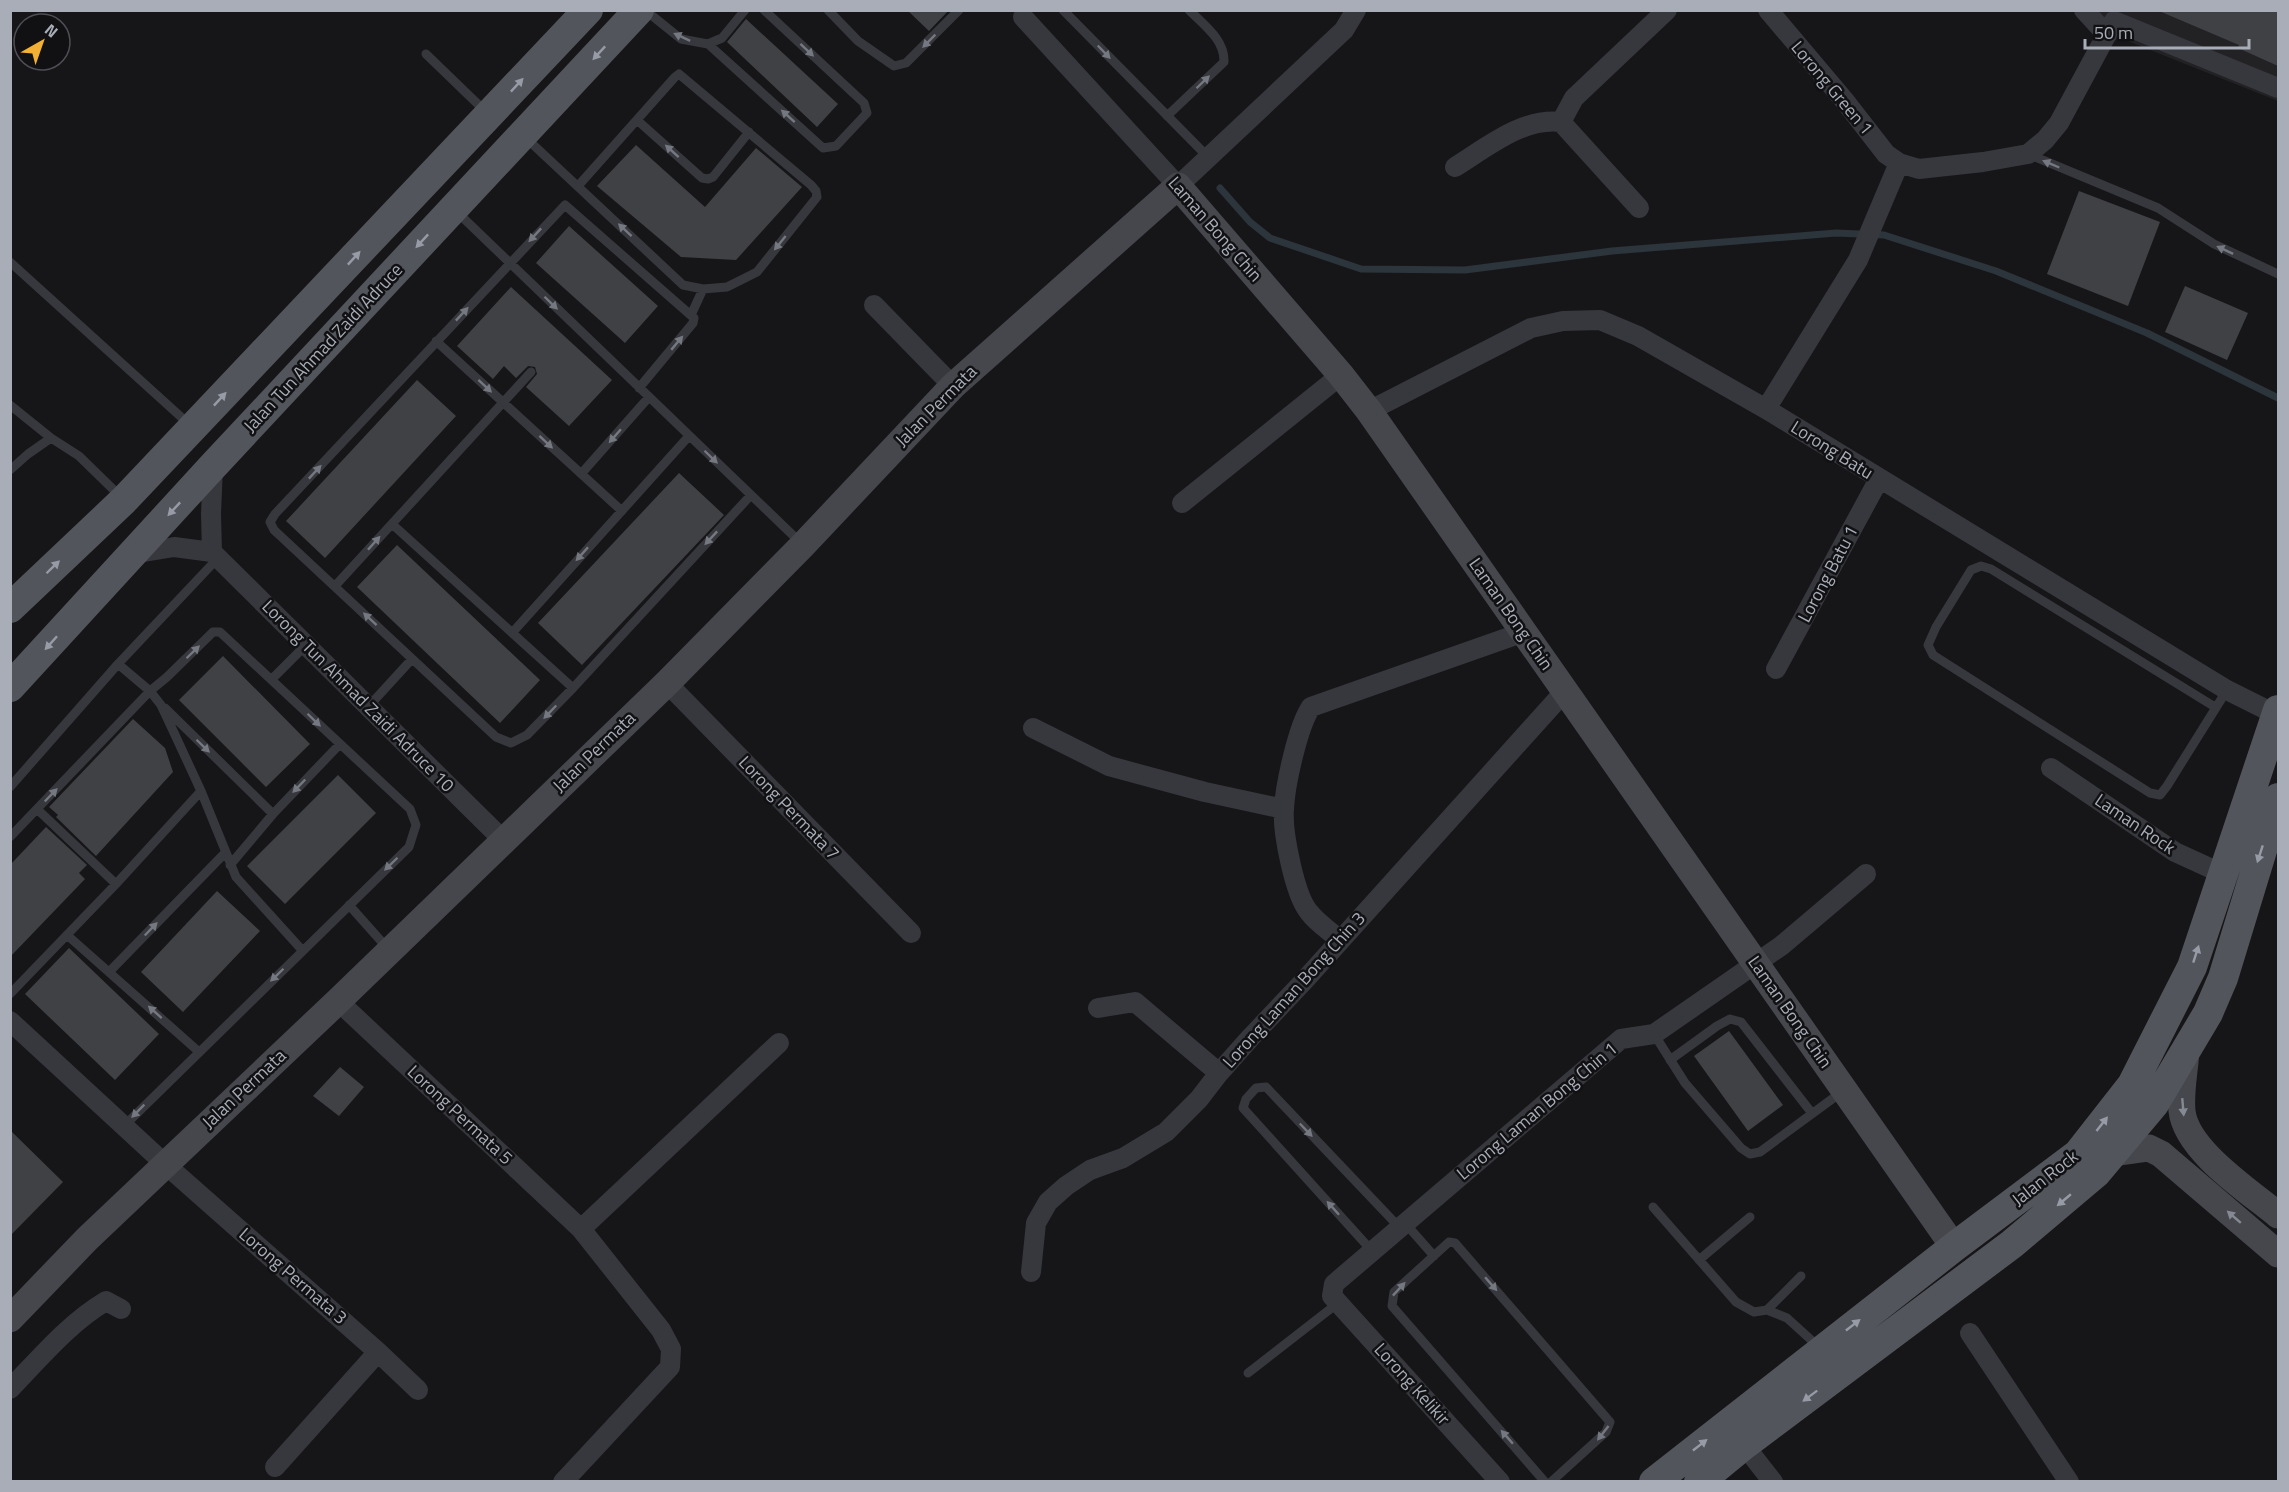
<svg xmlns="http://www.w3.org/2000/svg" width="2289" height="1492" font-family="'Titillium Web',sans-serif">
  <rect width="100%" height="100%" fill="#161618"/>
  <path fill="#222225" d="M2092,11h186v90l-163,-65z"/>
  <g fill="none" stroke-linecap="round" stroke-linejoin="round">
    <path stroke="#2c353c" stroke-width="7" d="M1220,188l30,34 20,16 91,31 104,1 147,-19 224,-18 48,2 112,36 151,62 131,65"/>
  </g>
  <path fill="#404145" d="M907,10h42l-20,21z
    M2278,10v56l-40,-18 1,-3 -80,-34z
    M746,19l92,85 -21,23 -90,-85z
    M636,145l69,62 51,-59 46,39 -66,73 -55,-3 -84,-71z
    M2079,191l81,31 -32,84 -81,-32z
    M569,226l89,80 -33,37 -89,-80z
    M2185,286l63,27 -21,47 -62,-28z
    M511,287l101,93 -43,46 -43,-39 11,-13 -2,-7 -7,-1 -12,12 -12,-12 -11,13 -36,-33z
    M417,380l39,36 -131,142 -39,-37z
    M679,473l45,42 -142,150 -44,-42z
    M397,545l143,135 -40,43 -143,-136z
    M223,656l87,88 -44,43 -87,-87z
    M133,719l32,29 8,24 -77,84 -40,-39 2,-2 -9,-8z
    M338,775l38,38 -91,91 -38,-38z
    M46,827l41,38 -8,8 6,6 -75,78v-92z
    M217,891l43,40 -77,81 -42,-40z
    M69,948l90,86 -44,46 -90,-86z
    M1729,1031l54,74 -35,26 -54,-75z
    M340,1067l24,20 -25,29 -26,-20z
    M10,1130l53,52 -53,54z"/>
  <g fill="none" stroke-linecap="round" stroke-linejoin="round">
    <path stroke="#37383d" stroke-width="9" d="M645,10l36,29 27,5 14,-6 23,-28
      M828,10l30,31 36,25 12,-3 53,-53
      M1063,10l145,147
      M708,44l115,104 13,-2 31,-33 -3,-10 -100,-93
      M426,54l59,57
      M1167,116l57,-54c1,-22 -20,-37 -35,-52
      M637,120l65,58 6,1 5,-2 36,-45
      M526,138l157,147 20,4 24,-2 30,-15 60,-75 -1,-6 -5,-6 -132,-111 -4,3 -97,109
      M2028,154l130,54 56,36 64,30
      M457,212l345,332
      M10,262l181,164
      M691,315l12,-26
      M436,341l186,170
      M639,388l54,-65 1,-5 -129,-113 -290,309 -5,8 4,8 222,207 15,6 16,-8 46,-47 178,-193
      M10,405l41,33 28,18 43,42
      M10,470l18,-16 23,-16
      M581,474l68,-77
      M392,524l181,164
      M335,586l196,-214
      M512,633l177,-197
      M272,679l34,-34
      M369,706l43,-47
      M2215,707l-224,-138 -10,-3 -10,4 -35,57 -8,18 5,10 217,138 10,2 7,-9 60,-96
      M165,708l108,106
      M10,787l108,-123 100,-106
      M37,809l79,75
      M10,837l140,-146 -32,-27
      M230,865l43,-51 67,-70
      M349,905l40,45
      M67,935l131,116
      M110,971l115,-118
      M10,994l106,-110 85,-93
      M1654,1034l31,49 56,65 9,6 10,-2 83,-61
      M1670,1060l47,-34 13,-7 11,3 70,90
      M124,1126l285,-279 7,-22 -6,-16 -190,-177h-7l-46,45 -17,14 11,14 15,32 25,54 35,86 66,73
      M1653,1207l83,95 18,10 13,-2 20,8 33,30
      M1405,1223l29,33
      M1372,1251l-129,-143 3,-9 10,-11 10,-1 134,141
      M1699,1260l51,-43
      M1767,1310l34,-34
      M1248,1373l90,-70
      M1545,1482l-153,-176 2,-14 55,-50 6,1 155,179 -4,10 -55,50"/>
    <path stroke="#37383d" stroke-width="20" d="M1768,10l76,90 42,54 13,9 20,6 64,-7 45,-8 17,-14 14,-17 55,-102 164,67
      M2084,10l23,25
      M1023,17l155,169 166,-156 12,-20
      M1561,122l13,-24 93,-88
      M1561,122l78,86
      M1455,167c31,-19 68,-50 106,-45
      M874,305l79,81
      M1766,409l92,-149 41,-97
      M1369,411l162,-83 32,-7 37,-1 38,16 128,73 461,281 50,25
      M1182,503l159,-128
      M212,552l-1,-38 2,-48
      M132,554l42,-7 38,5 291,288
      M1776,669l103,-190
      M667,683l244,250
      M1033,728l76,38 96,26 79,17
      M2051,768l124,84 48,22
      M1340,940c-10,-9 -23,-17 -31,-28 -14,-16 -27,-80 -25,-103 1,-24 14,-83 27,-102l213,-75
      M338,1001l243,228 80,101 10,19 -1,18 -107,115
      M1098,1008l37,-6 84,71
      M10,1021l155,143 213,188 40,38
      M581,1229l198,-186
      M1031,1272l5,-49 12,-21 18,-16 24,-16 33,-12 43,-26 33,-33 20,-26 32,-36 52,-55 262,-291
      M1970,1333l99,149
      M10,1389c30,-31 59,-66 96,-88l15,8
      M1744,1445l29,37
      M275,1467l103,-115
      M1500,1482l-168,-186 2,-12 287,-245 33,-5 127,-88 85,-72"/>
    <path stroke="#45474d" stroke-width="27" d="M2186,1050c-1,20 -6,41 -4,61 4,39 67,80 96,104
      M2113,1153l36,-5 12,6 117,100
      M10,1319l77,-80 251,-238 329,-318 136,-138 150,-159 225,-200 163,189 28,36 585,836"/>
    <path stroke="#53555c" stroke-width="30" d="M10,608l114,-108 464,-490
      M10,687l203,-221 426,-456
      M1654,1482l300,-235 124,-93 54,-69 60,-118 86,-257
      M1699,1482l45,-37 268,-201 84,-71 58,-69 54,-91 15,-35 55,-180"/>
  </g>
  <defs><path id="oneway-solid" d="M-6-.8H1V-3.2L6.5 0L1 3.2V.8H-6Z" transform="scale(1.5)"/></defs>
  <g fill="#757881">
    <use href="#oneway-solid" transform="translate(682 37) rotate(-155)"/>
    <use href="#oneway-solid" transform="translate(929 41) rotate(135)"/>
    <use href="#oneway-solid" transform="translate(807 50) rotate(43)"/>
    <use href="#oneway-solid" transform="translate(1104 52) rotate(46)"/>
    <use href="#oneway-solid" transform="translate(1203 82) rotate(-44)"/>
    <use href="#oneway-solid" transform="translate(788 116) rotate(-138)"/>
    <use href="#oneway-solid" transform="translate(672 151) rotate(-138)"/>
    <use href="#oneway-solid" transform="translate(2051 164) rotate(-157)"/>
    <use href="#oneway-solid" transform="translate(625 230) rotate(-137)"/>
    <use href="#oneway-solid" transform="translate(535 235) rotate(133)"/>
    <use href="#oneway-solid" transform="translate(780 243) rotate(129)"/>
    <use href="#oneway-solid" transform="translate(2225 250) rotate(-155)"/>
    <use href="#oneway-solid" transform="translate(551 303) rotate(44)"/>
    <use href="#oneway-solid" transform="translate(462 314) rotate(-47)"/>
    <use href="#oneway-solid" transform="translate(677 343) rotate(-50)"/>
    <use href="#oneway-solid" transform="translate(485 386) rotate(43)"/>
    <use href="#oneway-solid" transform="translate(615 436) rotate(131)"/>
    <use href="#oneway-solid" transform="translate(546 442) rotate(43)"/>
    <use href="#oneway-solid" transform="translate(711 457) rotate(44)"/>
    <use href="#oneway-solid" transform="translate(315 472) rotate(-47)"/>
    <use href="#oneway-solid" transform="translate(711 538) rotate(133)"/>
    <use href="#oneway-solid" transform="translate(374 543) rotate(-48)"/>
    <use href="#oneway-solid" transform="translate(582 554) rotate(132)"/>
    <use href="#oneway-solid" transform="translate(370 619) rotate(-137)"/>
    <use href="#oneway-solid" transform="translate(193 652) rotate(-44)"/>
    <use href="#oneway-solid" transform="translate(550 712) rotate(134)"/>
    <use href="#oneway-solid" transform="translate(314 720) rotate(44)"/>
    <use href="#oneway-solid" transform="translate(203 746) rotate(44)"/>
    <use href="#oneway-solid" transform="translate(299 786) rotate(134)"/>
    <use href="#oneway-solid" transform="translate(51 795) rotate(-46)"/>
    <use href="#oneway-solid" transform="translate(391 864) rotate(136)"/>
    <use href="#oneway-solid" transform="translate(151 929) rotate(-46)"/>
    <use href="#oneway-solid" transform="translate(277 975) rotate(136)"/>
    <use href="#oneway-solid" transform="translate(155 1012) rotate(-138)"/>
    <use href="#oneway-solid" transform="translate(138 1111) rotate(135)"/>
    <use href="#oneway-solid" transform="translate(1306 1130) rotate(46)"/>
    <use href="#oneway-solid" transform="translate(1333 1208) rotate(-132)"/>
    <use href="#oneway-solid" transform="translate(1491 1284) rotate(49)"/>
    <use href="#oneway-solid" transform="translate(1399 1289) rotate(-47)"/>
    <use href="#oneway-solid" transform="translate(1603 1433) rotate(128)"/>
    <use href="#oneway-solid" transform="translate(1507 1437) rotate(-131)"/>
  </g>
  <g fill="#979ba6">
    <use href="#oneway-solid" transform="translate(599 53) rotate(133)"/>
    <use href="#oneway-solid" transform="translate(517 85) rotate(-47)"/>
    <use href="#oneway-solid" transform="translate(422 241) rotate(133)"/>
    <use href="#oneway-solid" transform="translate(354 258) rotate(-47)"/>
    <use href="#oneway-solid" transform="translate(220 399) rotate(-47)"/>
    <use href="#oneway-solid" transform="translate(174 509) rotate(133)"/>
    <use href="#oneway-solid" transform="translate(53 567) rotate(-44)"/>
    <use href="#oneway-solid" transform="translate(51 643) rotate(132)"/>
    <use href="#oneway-solid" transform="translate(2260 854) rotate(108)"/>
    <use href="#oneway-solid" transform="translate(2196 954) rotate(-72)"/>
    <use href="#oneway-solid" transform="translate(2102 1124) rotate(-52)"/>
    <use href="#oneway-solid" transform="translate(2064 1200) rotate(140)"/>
    <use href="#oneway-solid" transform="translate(1853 1325) rotate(-38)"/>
    <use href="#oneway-solid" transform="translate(1810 1396) rotate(143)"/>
    <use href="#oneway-solid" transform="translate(1700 1445) rotate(-38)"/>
  </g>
  <g fill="#858993">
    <use href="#oneway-solid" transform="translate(2183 1107) rotate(85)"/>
    <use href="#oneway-solid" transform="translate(2234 1217) rotate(-139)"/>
  </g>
  <g text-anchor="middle" stroke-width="5" stroke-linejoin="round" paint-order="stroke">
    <g font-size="18" fill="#a8adb8" stroke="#111113">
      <text transform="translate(1832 88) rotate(50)" y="6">Lorong Green 1</text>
      <text transform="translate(1215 229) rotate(49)" y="6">Laman Bong Chin</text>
      <text transform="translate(323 348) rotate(-47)" y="6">Jalan Tun Ahmad Zaidi Adruce</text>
      <text transform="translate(936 406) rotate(-45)" y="6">Jalan Permata</text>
      <text transform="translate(1832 450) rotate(32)" y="6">Lorong Batu</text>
      <text transform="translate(1828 574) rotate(-62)" y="6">Lorong Batu 1</text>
      <text transform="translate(1511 614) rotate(55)" y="6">Laman Bong Chin</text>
      <text transform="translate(358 696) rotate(45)" y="6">Lorong Tun Ahmad Zaidi Adruce 10</text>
      <text transform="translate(594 752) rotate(-44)" y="6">Jalan Permata</text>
      <text transform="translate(789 808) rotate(46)" y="6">Lorong Permata 7</text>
      <text transform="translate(2135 824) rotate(34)" y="6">Laman Rock</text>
      <text transform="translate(1294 990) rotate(-48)" y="6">Lorong Laman Bong Chin 3</text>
      <text transform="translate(1790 1012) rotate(55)" y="6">Laman Bong Chin</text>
      <text transform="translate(244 1089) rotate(-43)" y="6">Jalan Permata</text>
      <text transform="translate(1537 1111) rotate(-40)" y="6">Lorong Laman Bong Chin 1</text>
      <text transform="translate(460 1115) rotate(43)" y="6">Lorong Permata 5</text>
      <text transform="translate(2045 1178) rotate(-38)" y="6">Jalan Rock</text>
      <text transform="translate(293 1276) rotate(41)" y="6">Lorong Permata 3</text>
      <text transform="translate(1412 1384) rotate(48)" y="6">Lorong Kelikir</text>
    </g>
  </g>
  <rect width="2289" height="1492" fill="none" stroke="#a8adb8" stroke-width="24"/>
  <g transform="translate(42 42) rotate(40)"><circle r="28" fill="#111113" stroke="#4d4f55" stroke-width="1.5"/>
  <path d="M0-4.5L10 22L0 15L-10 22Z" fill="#f2b134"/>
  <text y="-9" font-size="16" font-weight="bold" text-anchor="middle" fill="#a8adb8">N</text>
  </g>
  <path d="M2085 39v9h164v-9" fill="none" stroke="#a8adb8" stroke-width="3"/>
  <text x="2094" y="39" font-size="18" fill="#a8adb8" stroke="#111113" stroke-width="4.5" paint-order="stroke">50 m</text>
</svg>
